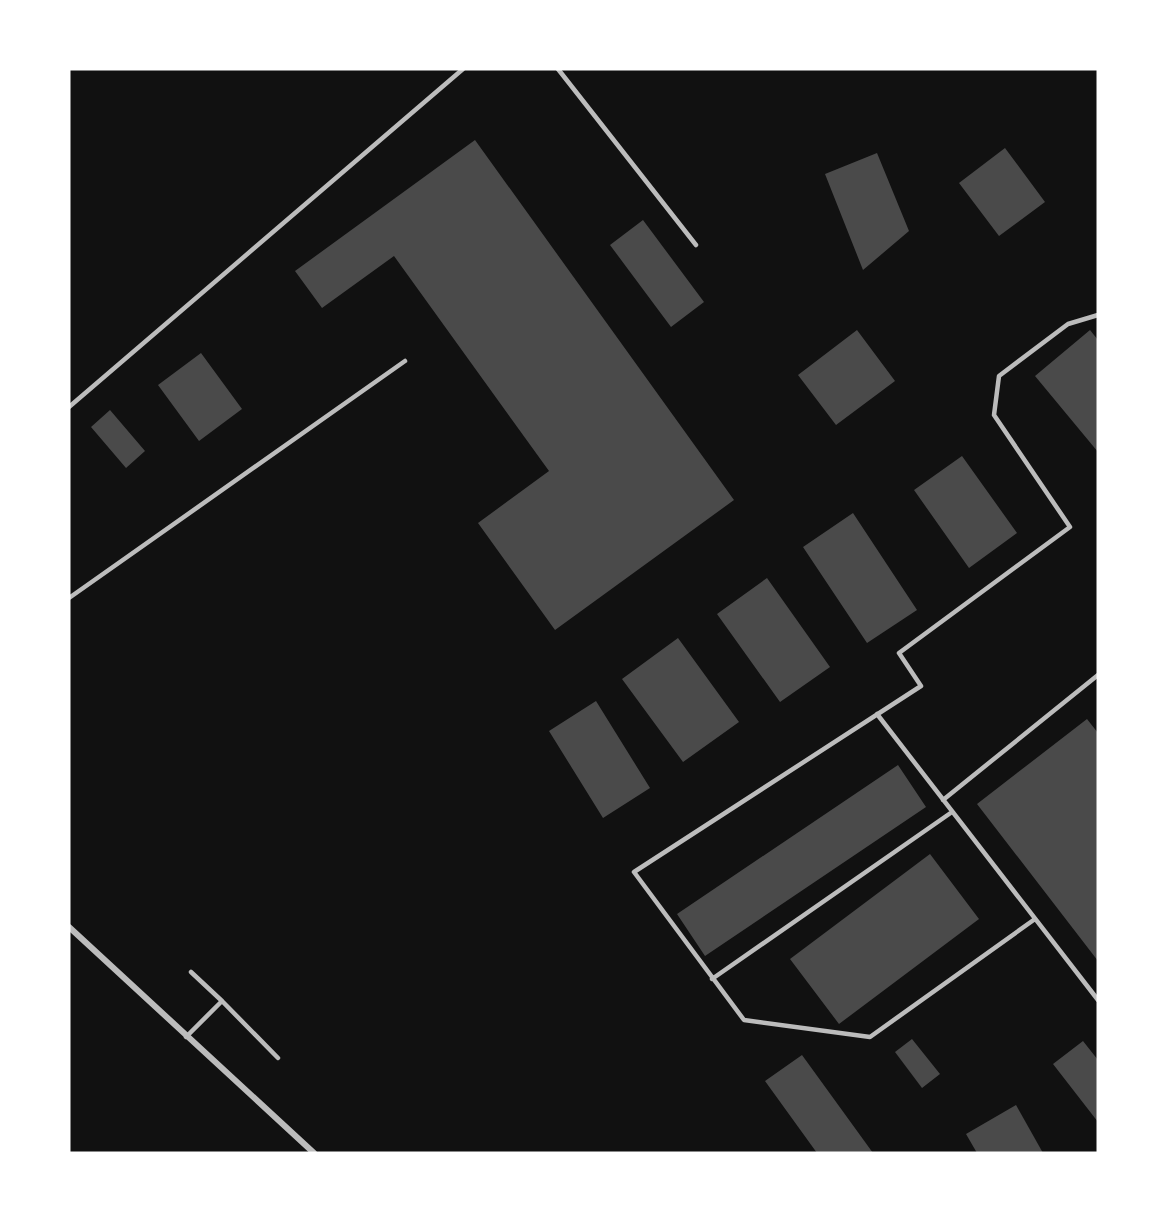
<svg xmlns="http://www.w3.org/2000/svg" width="1167" height="1222" font-family="Mulish,sans-serif">
  <rect width="100%" height="100%" fill="#111"/>
  <path fill="#4a4a4a" d="M475,140l259,360 -179,130 -77,-107 71,-52 -155,-215 -72,52 -27,-37z
    M1005,148l40,54 -46,34 -40,-53z
    M877,153l32,78 -46,39 -38,-96z
    M643,220l61,82 -33,25 -61,-82z
    M857,330l38,51 -59,44 -38,-50z
    M1090,330l8,10v112l-63,-76z
    M201,353l41,56 -43,32 -41,-56z
    M110,410l35,41 -19,17 -35,-41z
    M962,456l55,77 -48,35 -55,-78z
    M853,513l64,97 -50,33 -64,-96z
    M767,578l63,89 -50,35 -63,-88z
    M678,638l61,84 -56,40 -61,-83z
    M596,701l54,87 -47,30 -54,-87z
    M1087,719l11,14v228l-121,-157z
    M898,765l28,42 -221,149 -28,-42z
    M930,854l49,65 -140,105 -49,-65z
    M912,1039l28,35 -18,14 -27,-36z
    M1083,1041l15,19v62l-45,-58z
    M802,1055l71,98h-56l-52,-72z
    M1016,1105l27,48h-66l-11,-19z"/>
  <g fill="none" stroke-linecap="round" stroke-linejoin="round">
    <path stroke="#bcbcbc" stroke-width="4.5" d="M558,69l138,176
      M69,407l394,-338
      M69,598l336,-237
      M877,714l221,286
      M943,800l155,-125
      M1035,919l-165,118 -126,-17 -110,-148 287,-186 -22,-33 171,-126 -76,-112 5,-39 69,-52 30,-9
      M191,972l31,29
      M712,979l240,-167
      M186,1037l36,-36 56,57"/>
    <path stroke="#bcbcbc" stroke-width="6" d="M69,927l245,226"/>
  </g>
  <rect width="1167" height="1222" fill="none" stroke="#ffffff" stroke-width="141"/>
</svg>
